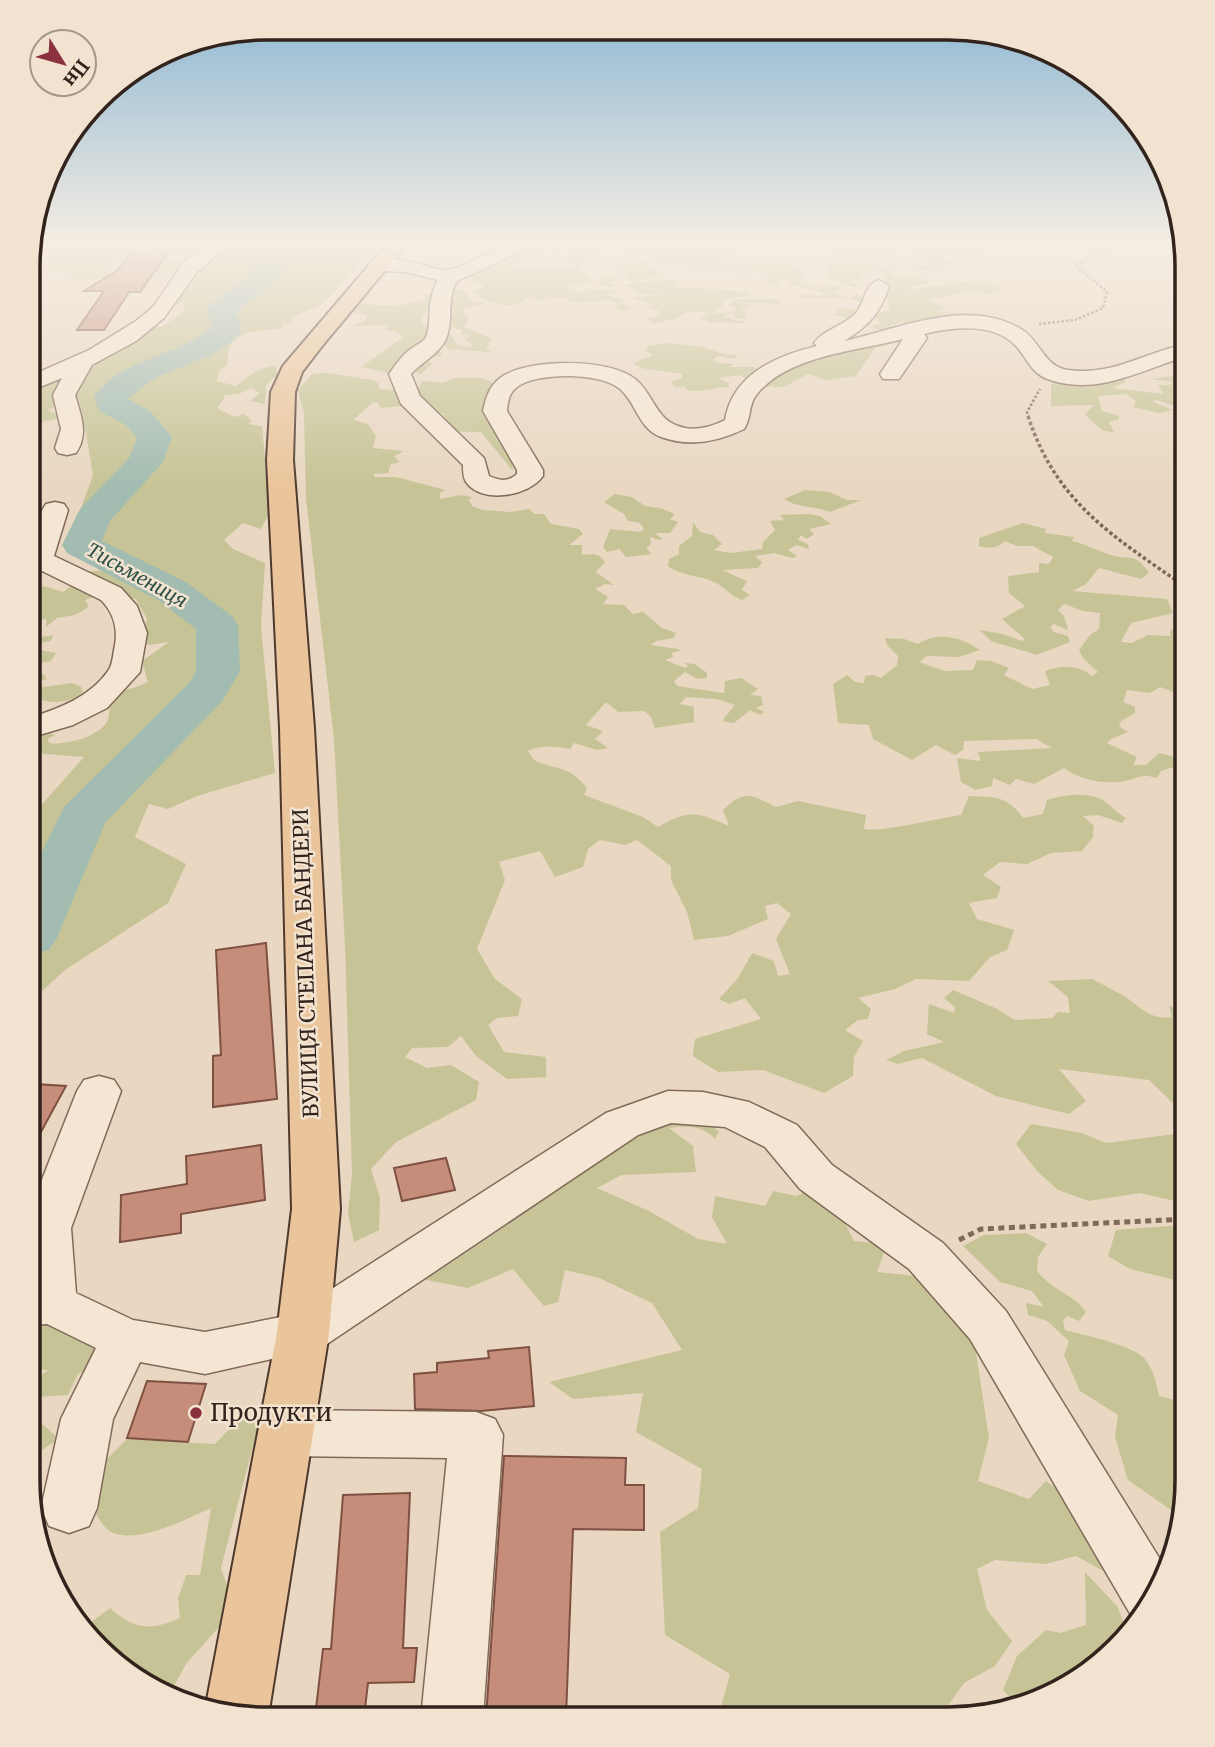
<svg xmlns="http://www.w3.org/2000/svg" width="1215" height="1747" font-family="Merriweather,serif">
  <rect width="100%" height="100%" fill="#e9d7c1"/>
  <path fill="#c6c496" d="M30,243h167l3,1 -29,10 -17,-6 -2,-5 -6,3 -19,-1 1,2 17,4 -44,16 10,5h12l-6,-3 77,-12 -13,14 -103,9 -10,-1 6,-6 -28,-2 -16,3z
    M225,243h92l-24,4 -5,5c19,3 41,8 55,-9h38l-60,62 -30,13v5l-10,1 3,2 -3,3c-14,1 -39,1 -49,14 -4,5 -4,15 -5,22l-8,6 -2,10 19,5c14,-10 21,-19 40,-20l1,9 -11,10 -1,19 -15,-3 10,-8 -9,-5 -12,6 -16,1 2,2 -8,11 17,9 10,-3 8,7 -4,3 14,2 8,86 -9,17 -18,-6 -19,17 9,9 32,14 -4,63 14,147 -78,23 -29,13 -19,-5 -14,33 51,27 -18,39 -103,67 -36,33v-184l55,-62 -50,-4 9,-11h-14v-12l7,-2 19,7 -7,4 1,4c15,3 54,-7 59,-24 2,-7 2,-16 3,-23 12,-7 24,-7 37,-14l-6,-21 27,-19 -21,3 -6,-5 5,-21 -11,-20c-16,-3 -35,-6 -51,1l4,7 -14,8 -18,3 -11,9v-8l-17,4 1,-34 14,-3 19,6 8,-6 11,3 -11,-16 37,-3 -40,-26 25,-69 -8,-48 -10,-18 -19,-12 -4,5 7,3 -11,5 16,8 -20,3 -14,11v-46l44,-18 78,-43 10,2 22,-16 -1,-8 -11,2 10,-14 10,-6 1,-11 7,1v-4l-8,-2z
    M526,243l45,2 -13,6 -8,-3 -14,9 15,5 -13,2 -2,-4 -28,7 18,3 17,-4 15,4 19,-4 4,2 -3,3 13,5 -2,7 7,2 7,-5 -2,-6 10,1 7,4h-7l-1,4 11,4c-17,1 -34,-6 -52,-2l-2,4 16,5v-5l32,1 5,3 -16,2 24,5 -8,1 10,7 -6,3 -10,-2 5,-5 -9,-4 -33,3 -14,-5 -27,2 -2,-4c-8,2 -10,5 -16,7 -13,6 -36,-1 -44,-12l11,-4 -23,-13 49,-17 -4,-7z
    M573,243h9l-5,2 23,5 -2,3h3l2,6h-11l5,2 -33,5 -8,-2 12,-10 9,-3z
    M619,243h117l5,4 -10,1v4h-10l-2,4 9,3 1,8 21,3h3l-2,-3 -10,-2 53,-1 10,12 -5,2 3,1 -2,3 27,7 -1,-3h14l1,4 -6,1 -1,2 16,6 6,-6 9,7 -12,20 -20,-5 7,-7 17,1 5,-7 -23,-5 -39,2 1,-5 20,2 3,-3 -34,-9v-4l-6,-2 -8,3 5,4h-9l-7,-4 7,-5 -14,-5 -15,3 -1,-4c-29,2 -78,-11 -102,-2l16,1 6,5 -6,1 2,2 -25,2 6,3 28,-2 13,3 -6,3 4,2c26,-1 48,3 72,4l1,4 -26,3 -3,7 -9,8 22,-3 -2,-3 2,-2 -6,1 -1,-3 7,-5h42l3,5 -40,-2 11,3 -1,3 -10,1 7,5 -3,5h-7l-5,-6 -9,4 24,5 -2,1 -36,-1 -9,-4 7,-4 -3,-2h-17l-13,7 -21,5 -6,-6h8l6,-7 -16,-4 6,-2 -20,-8 30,-1 -23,-3 -9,-7h-7l13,-4 -10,-5 4,-7 -19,-1v-2h7l8,-11 10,2 -6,3c9,3 18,2 25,-2l-6,-3h-13v-3l-13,-3 4,-2 -2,-4z
    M796,243l53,2 14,9 8,-4 -7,-7h27l5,5 -4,5h-14l10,7 -19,4 -13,-9 -8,3h-15l-2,-3 11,-4 -23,-6 3,2c-11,5 -17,0 -26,-4z
    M899,243l83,6 2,4 -23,3 -15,-2 -4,5 10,4h-4l2,3c-16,4 -29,6 -45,1l19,-1 7,-13c-10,-3 -25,-3 -34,-8z
    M855,260c12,7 27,2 38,11l-3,5 31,1 8,6 -17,3 -2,4 52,-8 35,4 3,4 -13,4 -13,-3 -46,9 18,9 -11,3 55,2 -5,6 -73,5 -10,-3 -12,4 2,4 -43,14 -9,-4c21,3 22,-10 43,-8l-13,-6 11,-2 -4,-5 -10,-2 23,-8 -7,-23 1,-14 -17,-2 -1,5 -8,3 10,6 -12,-4 -6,2 16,6 -20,-3 -17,-8 -3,-8 5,-6 26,2 -8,-4z
    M452,288l12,2 8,12 13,1 -23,7 7,8 -5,9 29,12 -7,9 5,4 -44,-3 -3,-5 -6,3 4,9 -16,1 6,7 -11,10 -8,-3 -18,3 -34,-7 42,-30 -6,-5 -12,-2 3,-5 -35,1 13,-6v-5l-14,-4 7,-7 40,2 29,-7 -6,-4 14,-1 -2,17 -9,2 -4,9 6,6v6l22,-1 9,12 12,2 4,-2 -9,-5v-2l7,-2 -11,-2 2,-3 -11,-4 -5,-8 8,-9 -8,-3 3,-6 6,-3z
    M902,336l7,3 -34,9 -19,28 -30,4 -18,-6 -24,13 -26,-1c46,-27 92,-37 144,-50z
    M667,343l34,4 27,8 10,-1 -4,5 -15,-3 -6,3 5,4 15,1 -3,3h24l5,4 -10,10 -9,-6 -22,3 11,5v4c-16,0 -27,6 -42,3l-2,-3 -11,-1 -2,-4 10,-4v-4l-41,-6 -8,-5 20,-8 -7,-4 2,-5z
    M327,373l45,7 6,3 2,6 20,1 5,13 -2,3 -22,2 -3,-6 -6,1 -19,17 15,4 8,12 -3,12 31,3 -10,5 6,6 -9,2 -3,9 -14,1v3h22l49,13 -5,3v6l21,-4 11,2 -3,3 3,6 10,4 29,2 18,-3 6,5h9l7,10 28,5 4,5 -14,11h13v10c10,-1 17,-2 23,7l-9,10 18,13 -9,-1 -10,5 13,8 -5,7 21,1 9,9 10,-2 19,16 14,5 -3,5 -17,3 -5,4 27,4 2,2 -9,2 2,4 -8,3 20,8 3,-2 -3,-3 10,1 12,9v5l-9,1 -13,-7 -11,9 3,5 47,7 1,-12 16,-3 17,11 -8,6 11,1 2,9 -7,3 9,4 -5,3 -10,-5 -16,13 -12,-2 13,-16 -19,-6 -30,-2 -6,7 14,3v15l-39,6 -4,-11 -7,-6 -26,1 -12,-10 -20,23 17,6 -8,8 13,9 -11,2 -23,-7 -4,6c-16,-3 -27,-4 -42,2l6,9c25,12 32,3 53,28l-3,7 59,22 15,10c30,-18 40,-15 71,-1l-6,-16c22,-21 28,-15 53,-3l22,-6 68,14 -2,14c15,4 76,-11 97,-14l8,-19c25,1 39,0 54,22l20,-4 4,-14c16,-5 41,-9 57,1 7,5 13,12 22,17l-4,5 -24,-8 -15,1 11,10 -1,11 -11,14 -31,2 -24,11 -27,-2 -17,13 18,12 -4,11 -28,5 8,16 37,11 -7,20 -17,7 -21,24 -53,-2 -21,10 -37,9 13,11 -3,10 -10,1 -13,10 18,11 -9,16 -1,19 -29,17 -61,-23 -45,2 -25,-16 2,-17 66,-20 -16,-21 -16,6 -10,-5 19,-21 14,-25 22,8 4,15 12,-2 -14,-35 15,-25 -14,-11 -12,3 3,13 -40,17 -34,4 -7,-28 -16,-32v-14l-34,-26 -12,5 -25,-5 -12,9 -5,18 -28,10 -15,-26 -41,11 6,18 -28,69 18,30 27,20 -4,17 -21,2 -9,7 16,27 42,5v20l-39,2 -31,-23 -15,-20 -13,11 -36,1 -7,9 22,11 24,-3 28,17 -3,18 -80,42 -25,27 9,29 -1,32 -25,12 -6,-29 4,-39 -7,-228 -11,-207 -28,-241 -2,-85 -6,-23 14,-16z
    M1187,374v32l-9,1 -21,-7 -4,2 20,8 -14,3 -26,-6 3,-6 -10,-7 -28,2 4,15 17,5v3l-10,3 5,10c-15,0 -18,-9 -29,-17l9,-10 -43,1v-21l5,-4 45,4 25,-7 -2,5 -13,5 52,6 -5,-9h12l2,-3 -21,-3z
    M455,378h29l12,7 -12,31c10,12 29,40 29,55l-32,-39c-21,-2 -30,6 -38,-19l-13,3 -7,-10 5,-3 -11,-12 5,-10 21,2z
    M805,490l24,2 18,8h14l-31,12c-15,-6 -33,-4 -46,-13z
    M615,494l17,3 13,9 15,2 15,6 -5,5 8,3 -8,11h-16l9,6 -4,1 -9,-3 1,7 -5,4 6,6 -26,3 -7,-8 -12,3 -4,-5 7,-18 31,3 3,-3 -4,-6 -12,-2 -4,-7 -20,-12z
    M808,514l12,2 11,8 -22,5 5,5 -7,5 -6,-4 -3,5 10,4 1,5 -13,-4 -8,5 9,6 -4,2 -19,-5 -19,3 7,6 -4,6 -36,2 25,11 -5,9 8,5 -8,5c-13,-5 -15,-11 -24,-16 -15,-9 -35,-7 -50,-18l1,-7 10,-5v-8l13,-10 1,-14 7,10 13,3 9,9 -8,6 17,3 31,-4 1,-7 12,-12 -5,-9 14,-1 -4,-5z
    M1023,523l23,6 -1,4 29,4 -2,4c15,3 25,10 39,14 18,6 24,-4 38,18l-8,6 -42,-11 -13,16 -14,7 95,8 6,14 -42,10 -10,19 11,1 16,-8 22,1v-5l11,-7 6,1v72l-27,-10 -10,6 -23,-3 -4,12 12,5v6l-14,8 -2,5 9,6 -17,7 -4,4 30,14 -4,8h13l13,-12 16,4 5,8 -19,6 -4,7c-19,-6 -21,3 -39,4 -20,1 -37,-2 -54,-14l-30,16 -18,-5 -6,6 -17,-7 -1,8 -17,4 -14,-8 -4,-24 24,3 -3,-9 74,-4 -16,-9 -72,2 -1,9 -8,5 -19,-10 -24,15 -39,-21 -4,-14 -31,-2 -5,-39 14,-9 8,7 9,1 1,-7 8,-1 8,3 16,-13 1,-9 -11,-11 -2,-7 19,1 14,5c20,-13 43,-7 62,6l-21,7 -32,-1 -8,6 26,9 28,-1 4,-10 14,1 18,7 -5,7 28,14 18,-4 -5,-14c16,-6 33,-7 47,5l6,-4 -15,-14 -4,-8 11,-15 9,-6 1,-16 -17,-2 -19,-7 -6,6 6,6 4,14 -14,-6 -4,3 4,5 14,4 2,6 -33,13 -46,-14 -11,-11 23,4 19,7 3,-2 -23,-20 23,-13 -16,-13 -1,-17 31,-4v-9l10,1 4,-7 -20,-11h-16l-12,-5c-6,7 -17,8 -26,5v-8z
    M29,630l12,7 12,-2 -2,6 -11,2v7l16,3 -5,8 -16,3 12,15 -9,2 5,6 30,-4 8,4 2,5c-15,12 -30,12 -48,6l-5,3 3,5 -4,2z
    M1092,979c11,6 24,12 35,19 16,11 24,22 45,19l-3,-11 18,6v65l-6,-3 -8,8 14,7v194l-57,-14 -22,-13 8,-26 67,-5 -8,-24 -35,-8 -51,8 -31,-11 -21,-19 -21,-27 15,-20 51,9 24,10 69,-9 10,-19 -36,-35 -90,-11 27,32 -17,13 -73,-18 -74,-38 -24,6 -12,-4 18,-9 40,-9 -17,-8 2,-30 25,9 1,-6 -11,-9 9,-8 42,18 20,12 37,-2 6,-6 12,1 -2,-16 -20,-16z
    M657,1121l55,5 7,6 -4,7c-13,-14 -28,-13 -46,-11l24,18 3,26 -74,3 -25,13 52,23 49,28 29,5 -15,-27 3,-21 50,10 8,-15 23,5 17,-7 23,16 18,36 33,3 -10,28 49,5 46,49 17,112 -11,43 51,18 17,-18 33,23 36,65 31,45 -7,6 -28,-45 -35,-19 -30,8 -51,-4 -18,9 10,41 25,31 -17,25 -31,17 -22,31 15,3 -239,1 12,-44 -65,-39 -5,-103 38,-24 4,-39 -66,-37 7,-39 -70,6 -24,-17 133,-32 -30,-47 -53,-25 -34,-8 -7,32 -14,4 -31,-37 -45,19 -47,-9z
    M1026,1233l21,11 -9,13 -1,14c17,21 34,21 49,41l-7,9 -12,-5 -4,5 2,9c18,5 68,15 80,29 8,10 12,25 14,37l23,6 4,9v84l-15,15 -43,-30 -13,-43 3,-22 -38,-24 -16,-36 5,-14 -22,-20 -19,-6 -2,-12 18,4 -12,-16 -32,-9 -37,-36 21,-11z
    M28,1320l29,3 52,19 -5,21 -26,11 -10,21 -33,2 -4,10 9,15 19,17 -17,11 -14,2v-67l20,-15 -20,-2z
    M242,1416l17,7 -38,145 14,41 -49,55 -14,26 -50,-20 -36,-44 24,-18c25,22 40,23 70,10l-2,-19 8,-24h14l11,-67c-23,10 -84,43 -106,19 -10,-11 -16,-30 -23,-43l45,-45 88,5z
    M1085,1572l32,34 10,24 -74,65 -37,8 -13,-13 14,-34 29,-26 14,3 26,-8z"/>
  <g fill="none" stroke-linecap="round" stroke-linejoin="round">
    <path fill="#a3bcb1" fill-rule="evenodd" d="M276,243h31l-39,45 -31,23 5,18c-19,28 -53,33 -82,47 -12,6 -22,15 -32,23l22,12 22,26 -9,25 -53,59 -8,20 84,41 46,34 6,9 2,46 -17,29 -118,123 -48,115 -8,12 -20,5v-77l35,-71 125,-124 7,-12v-42l-38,-29 -91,-47 -5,-8 18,-36 49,-51 8,-20 -11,-13 -27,-14 -5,-14c27,-40 83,-39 118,-70l-5,-18 5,-6 36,-27z"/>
  </g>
  <path fill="#c58d7a" stroke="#7e5142" stroke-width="2" d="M162,243h13l-35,49h-11l-25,38h-27l27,-39h-20l34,-21 15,-21 9,6z
    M266,943l11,156 -64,8v-51l8,-1 -5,-105z
    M35,1084l31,2 -37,68v-60z
    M261,1145l4,55 -84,14v19l-61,9 1,-47 66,-11 -1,-28z
    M446,1158l9,32 -53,11 -8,-33z
    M529,1347l5,59 -53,5 -66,-2 -1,-35 23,-2v-9l52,-5 -1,-7z
    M147,1381l59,3 -18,58 -61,-4z
    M504,1456l122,2 -1,27h19v45l-71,-1 -7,189h-80z
    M410,1493l-7,155h14l-3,34 -46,1 -4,34h-49l8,-68h8l12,-154z"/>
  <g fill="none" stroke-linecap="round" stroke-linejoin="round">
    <defs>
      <path id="minor" d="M209,243h21l-33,29 -33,46 -28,23 -44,24 -17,30c6,21 14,39 1,58l-9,2 -9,-2 -3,-5 6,-19 -8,-34 9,-17 -32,13v-15l59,-26 47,-29 17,-14 30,-44z
        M509,243h24l-2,4 -74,34c-11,19 -3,39 -11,58 -6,14 -25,24 -35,35l9,22 64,62 5,18c11,5 19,6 28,-2v-4l-34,-59c3,-14 6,-24 17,-33 27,-20 109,-20 135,1 18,14 20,39 43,47 15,6 33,1 47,-6 8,-46 51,-64 92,-74l-3,-3c9,-13 29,-17 41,-29 10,-10 9,-30 24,-34l10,6c-8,26 -21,41 -45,55 54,-12 124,-44 177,-12 19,11 23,38 47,41 47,6 76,-18 119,-26v12c-46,14 -92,42 -142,22 -14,-6 -19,-21 -29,-32 -22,-24 -64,-19 -92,-12l3,4 -28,41h-16l-3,-5 23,-35c-46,12 -114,16 -146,55 -9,10 -5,24 -13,35 -26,13 -55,18 -83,8 -23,-9 -24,-33 -41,-48 -20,-17 -83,-17 -103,-2 -8,6 -9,14 -10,24l36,59v6c-15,21 -62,28 -77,6 -3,-5 -3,-12 -3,-17l-62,-61 -12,-30c5,-7 11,-16 18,-22 5,-5 13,-8 18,-13 8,-12 0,-38 13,-59l-33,-8 -27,-1 -10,-6c13,-15 58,2 75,5 13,2 52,-21 66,-27z
        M55,502l9,2 4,6 -14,46 67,32 16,18 10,27 -7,39 -33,36 -34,17 -44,13v-20c29,-9 61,-21 79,-47 5,-6 5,-18 7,-26 3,-17 -2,-33 -14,-45l-71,-35c0,-20 4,-44 16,-61z
        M99,1076l15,4 7,11 -50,137 5,65 57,27 72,12 86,-17 315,-202 62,-22 35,1 46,10 48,23 35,40 111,78 63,68 157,253 -17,49 -8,7 -6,-3 -162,-278 -61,-70 -109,-80 -35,-42 -40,-20 -54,-4 -33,12 -317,213 -116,26 -65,-12 -27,57 -16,89 -8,18 -20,7 -20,-7 -8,-18 20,-89 35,-71 -49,-24 -19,1v-110l49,-124 7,-11z
        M286,1410l190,2 19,7 8,16 -20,283h-62l26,-260 -161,-2 -19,-7 -8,-16 8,-16z"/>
      <path id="major" d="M388,243h20l-86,103 -20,26 -7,20 -2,68 21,268 26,481 -11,124 -61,384h-32l-30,-12 71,-372 15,-124 -12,-481 -13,-268 4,-68 12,-26z"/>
    </defs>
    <use href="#minor" stroke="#81695a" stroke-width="3"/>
    <use href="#major" stroke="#4f392e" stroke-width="4"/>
    <path stroke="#81695a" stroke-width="2.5" stroke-dasharray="2.5 2" stroke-linecap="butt" d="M1039,324l36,-4 28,-12 4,-16 -32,-27 47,-22
      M1029,418l-2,-6 13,-23"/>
    <path stroke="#81695a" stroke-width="3.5" stroke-dasharray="3.5 2.5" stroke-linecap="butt" d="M1028,416c29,89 87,121 159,172"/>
    <path stroke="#81695a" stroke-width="5" stroke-dasharray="6 4.5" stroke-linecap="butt" d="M959,1240l22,-11 206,-10"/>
    <use href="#minor" fill="#f5e6d3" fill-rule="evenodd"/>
    <use href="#major" fill="#eac59b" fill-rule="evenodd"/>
  </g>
  <linearGradient id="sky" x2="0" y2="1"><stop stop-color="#8cb7d2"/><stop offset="0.5" stop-color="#f5ede3"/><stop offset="1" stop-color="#f5ede3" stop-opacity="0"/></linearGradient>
  <rect width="1215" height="487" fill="url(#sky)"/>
  <circle fill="#8b303e" stroke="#f2e3d0" stroke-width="2.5" cx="196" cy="1413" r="7"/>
  <g text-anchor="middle" stroke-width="5" stroke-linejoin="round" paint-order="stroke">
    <g font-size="19" font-style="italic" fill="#2e5149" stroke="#f2e3d0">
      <text transform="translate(137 575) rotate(29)" y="7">Тисьмениця</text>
    </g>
    <g font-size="21" fill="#32241d" stroke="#f2e3d0">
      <text transform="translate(306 963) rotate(-92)" y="7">ВУЛИЦЯ СТЕПАНА БАНДЕРИ</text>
    </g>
    <g font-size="24" fill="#32241d" stroke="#f2e3d0" text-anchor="start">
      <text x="210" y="1421">Продукти</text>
    </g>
  </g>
  <path d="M0 0H1215V1747H0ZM267 40H948A227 227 0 0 1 1175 267V1480A227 227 0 0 1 948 1707H267A227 227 0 0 1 40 1480V267A227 227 0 0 1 267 40Z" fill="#f2e3d0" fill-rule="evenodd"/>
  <path fill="none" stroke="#32241d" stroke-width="3.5" d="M267 40H948A227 227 0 0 1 1175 267V1480A227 227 0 0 1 948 1707H267A227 227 0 0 1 40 1480V267A227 227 0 0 1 267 40Z"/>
  <g transform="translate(63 63) rotate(127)"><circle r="33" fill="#f2e3d0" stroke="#a59788" stroke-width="2"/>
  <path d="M0-5L12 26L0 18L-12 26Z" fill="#8b303e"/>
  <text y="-10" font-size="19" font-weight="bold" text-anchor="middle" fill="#32241d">Пн</text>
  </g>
</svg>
